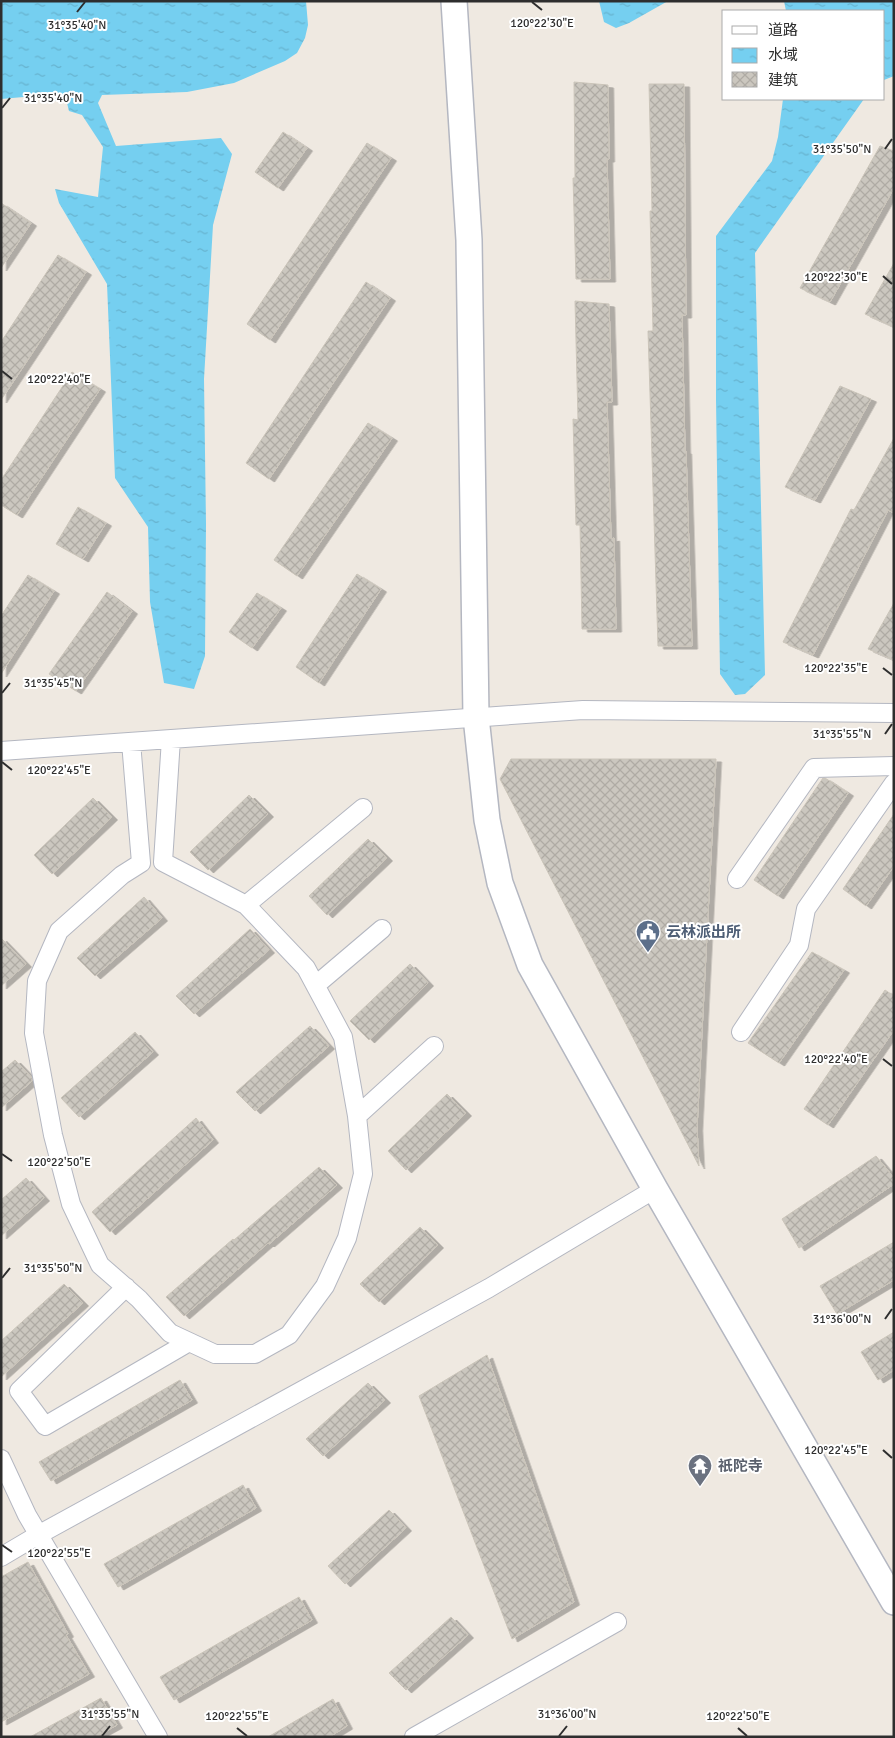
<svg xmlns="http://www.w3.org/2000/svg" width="895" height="1738" font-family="Signika,'Noto Sans SC',sans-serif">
  <defs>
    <pattern id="water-ripples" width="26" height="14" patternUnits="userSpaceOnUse" patternTransform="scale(1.25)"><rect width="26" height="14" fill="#75cff0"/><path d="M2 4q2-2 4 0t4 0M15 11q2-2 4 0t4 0" fill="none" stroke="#66b2ce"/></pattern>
    <pattern id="building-cross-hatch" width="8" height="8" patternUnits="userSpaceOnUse" patternTransform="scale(1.25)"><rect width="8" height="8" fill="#cbc7bf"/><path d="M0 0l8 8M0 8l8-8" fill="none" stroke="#afaba4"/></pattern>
    <filter id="shadow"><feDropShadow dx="5.5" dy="3" stdDeviation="0" flood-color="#0004"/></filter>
  </defs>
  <rect width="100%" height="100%" fill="#efe9e1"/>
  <path fill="url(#water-ripples)" d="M1,1h305l2,24 -3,13 -8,15 -12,8 -51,22 -47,9 -85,3 -4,8 18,43 105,-8 11,16 -19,71 -9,154 2,145 -1,132 -11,33 -30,-6 -14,-81 -2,-75 -33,-49 -8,-194 -48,-81 -4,-14 43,8 5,-50 -21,-32 -13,-4 -3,-12 -14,2 -17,-5 -34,3z
    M599,1h69l-39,22 -13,5 -12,-6z
    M784,1h110v75l-10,4v-69h-98z
    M783,99h81l-109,154 10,422 -20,19 -10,1 -15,-21 -4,-274v-164l56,-75 6,-24z"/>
  <path fill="url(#building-cross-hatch)" stroke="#cbc5ba" filter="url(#shadow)" d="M574,82l34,3 1,74h-2l3,120h-34l-3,-101h2z
    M649,84h35l2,231h-4l3,136h1l6,195h-34l-10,-315h5l-3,-120h2z
    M283,132l24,16 -29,40 -23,-16z
    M367,143l24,15 -121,182 -23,-16z
    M880,146l14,5v37l-64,114 -30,-14z
    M1,203l30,20 -30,45z
    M58,255l28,17 -85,128v-58z
    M894,263v64l-29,-13z
    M366,282l24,16 -121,181 -23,-16z
    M575,301l34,3 3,98h-5l4,137 3,-1 2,91h-34l-2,-104h-4l-3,-106 5,1z
    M72,372l28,17 -83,126 -16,-10v-25z
    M840,386l31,13 -56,101 -30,-13z
    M368,423l24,15 -95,138 -23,-16z
    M894,438v75l-6,-3 -75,145 -30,-13 68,-133 3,1z
    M78,507l28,16 -23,36 -27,-15z
    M357,574l24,15 -62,94 -23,-16z
    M28,575l26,16 -53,83v-58z
    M107,592l25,19 -56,80 -27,-17z
    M257,593l24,15 -29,40 -23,-16z
    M894,603v57l-26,-11z
    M511,759h205l-19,369 2,38 -199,-387z
    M823,778h2l23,15 -70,103 -24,-16z
    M249,795l19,19 -60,56 -18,-18z
    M93,798l19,19 -60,57 -18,-19z
    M894,814v52l-28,40 -23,-17z
    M368,839l19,19 -60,57 -18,-19z
    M144,897l18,21 -67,58 -18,-18z
    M250,929l19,21 -75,64 -18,-18z
    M1,938l25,26 -25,22z
    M812,952l32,18 -65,93 -31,-20z
    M410,964l18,19 -59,57 -19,-19z
    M885,990l9,6v34l-66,95 -24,-16z
    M310,1026l19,20 -74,65 -19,-19z
    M135,1032l18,20 -74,65 -18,-19z
    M15,1060l17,18v3l-31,27v-36z
    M447,1094l19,19 -60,57 -18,-19z
    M196,1118l17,22 -103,92 -18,-20z
    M876,1156l18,22v6l-95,64 -17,-29z
    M319,1167l18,18 -68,59 -1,-1 -84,73 -18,-19 67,-58 1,1z
    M26,1178l18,20 -43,38v-36z
    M420,1227l18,18 -59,57 -19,-18z
    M894,1242v38l-57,34 -17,-28z
    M64,1284l19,19 -82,74v-36z
    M894,1332v38l-16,10 -17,-28z
    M487,1355l87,247 -62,37 -93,-243z
    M180,1380l12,20 -141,81 -12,-19z
    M368,1383l17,17 -62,56 -17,-17z
    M243,1485l13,23 -138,79 -14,-23z
    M389,1510l17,18 -61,56 -17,-18z
    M28,1562l40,72 -2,1 23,39 -88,48v-145z
    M299,1597l13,23 -138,80 -14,-23z
    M451,1617l17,18 -62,55 -17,-17z
    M101,1698l16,27 -22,12h-65z
    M333,1699l14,27 -18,11h-61z"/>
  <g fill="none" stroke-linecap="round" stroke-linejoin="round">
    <defs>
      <path id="street" d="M171,739l-8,123 83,43
        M131,742l10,121 -19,12 -63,56 -22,50 -3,52 19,102 18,69 29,61 39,34 31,34 45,21h40l34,-19 36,-49 22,-48 16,-64 -6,-58 -14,-79 -37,-69 -60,-63 117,-97
        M1,751l582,-41 311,3
        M737,879l77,-111 80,-2
        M316,985l66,-56
        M741,1032l58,-87 7,-36 88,-126
        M357,1116l77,-70
        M126,1287l-107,104 26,35 144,-84
        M1,1459l26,56 131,222
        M1,1557l37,-22 451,-247 166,-99
        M414,1737l203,-115"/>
      <path id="secondary" d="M454,1l15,239 7,477 11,103 13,63 30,82 125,224 239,413"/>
    </defs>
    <use href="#street" stroke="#b4b7c1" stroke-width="20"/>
    <use href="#secondary" stroke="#b4b7c1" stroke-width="28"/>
    <use href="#street" stroke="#fff" stroke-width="18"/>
    <use href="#secondary" stroke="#fff" stroke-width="25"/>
  </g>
  <path fill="none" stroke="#2e2e2e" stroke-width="2" d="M532,2l10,8M77,12l8,-10M2,108l8,-10M885,149l7,-10M883,276l9,8M2,371l10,8M883,668l9,7M2,693l8,-10M885,734l7,-10M2,762l10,8M883,1059l9,7M2,1154l10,7M2,1278l8,-10M885,1319l7,-10M883,1450l9,8M2,1545l10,7M237,1728l10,8M738,1728l9,8M102,1736l8,-10M559,1736l8,-10"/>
  <defs>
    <symbol id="civic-pin" viewBox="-11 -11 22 30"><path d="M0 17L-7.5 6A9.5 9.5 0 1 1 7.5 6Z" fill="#5c6f8a" stroke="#fff"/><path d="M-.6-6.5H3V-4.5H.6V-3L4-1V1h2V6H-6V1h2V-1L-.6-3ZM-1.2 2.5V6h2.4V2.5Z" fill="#fff"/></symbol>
    <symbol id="temple-pin" viewBox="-11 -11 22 30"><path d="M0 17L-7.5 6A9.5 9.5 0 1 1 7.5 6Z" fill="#6b7280" stroke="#fff"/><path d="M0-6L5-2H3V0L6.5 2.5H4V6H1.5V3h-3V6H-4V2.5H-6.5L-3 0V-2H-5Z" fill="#fff"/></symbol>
  </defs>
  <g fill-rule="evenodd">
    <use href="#civic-pin" x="634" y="918" width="28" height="38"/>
    <use href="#temple-pin" x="686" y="1452" width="28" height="38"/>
  </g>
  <g text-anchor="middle" stroke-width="4" stroke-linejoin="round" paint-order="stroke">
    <g font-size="15" font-weight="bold" fill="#4e5e75" stroke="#fff" text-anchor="start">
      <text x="666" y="937">云林派出所</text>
    </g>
    <g font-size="15" font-weight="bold" fill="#5b616d" stroke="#fff" text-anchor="start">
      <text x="718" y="1471">祇陀寺</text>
    </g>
  </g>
  <g font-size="12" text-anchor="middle" fill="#2e2e2e" stroke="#fff" stroke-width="4" stroke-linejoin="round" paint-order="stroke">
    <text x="542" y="27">120°22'30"E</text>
    <text x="77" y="29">31°35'40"N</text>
    <text x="53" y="102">31°35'40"N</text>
    <text x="842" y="153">31°35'50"N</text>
    <text x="836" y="281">120°22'30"E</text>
    <text x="59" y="383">120°22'40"E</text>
    <text x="836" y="672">120°22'35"E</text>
    <text x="53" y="687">31°35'45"N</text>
    <text x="842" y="738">31°35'55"N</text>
    <text x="59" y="774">120°22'45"E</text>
    <text x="836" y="1063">120°22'40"E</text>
    <text x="59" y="1166">120°22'50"E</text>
    <text x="53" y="1272">31°35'50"N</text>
    <text x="842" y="1323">31°36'00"N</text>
    <text x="836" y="1454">120°22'45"E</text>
    <text x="59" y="1557">120°22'55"E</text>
    <text x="110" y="1718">31°35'55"N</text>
    <text x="567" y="1718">31°36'00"N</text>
    <text x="237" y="1720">120°22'55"E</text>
    <text x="738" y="1720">120°22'50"E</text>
  </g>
  <rect width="895" height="1738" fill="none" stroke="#2e2e2e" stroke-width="5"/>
  <rect x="722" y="10" width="162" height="90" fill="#ffffff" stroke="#ababab"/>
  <rect x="732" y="26" width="25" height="8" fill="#ffffff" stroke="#ababab"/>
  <text x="768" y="35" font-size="15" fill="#2e2e2e">道路</text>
  <rect x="732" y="48" width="25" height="15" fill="url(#water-ripples)" stroke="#ababab"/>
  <text x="768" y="60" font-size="15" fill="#2e2e2e">水域</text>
  <rect x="732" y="72" width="25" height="15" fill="url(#building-cross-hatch)" stroke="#ababab"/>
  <text x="768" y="85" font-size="15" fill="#2e2e2e">建筑</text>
</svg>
